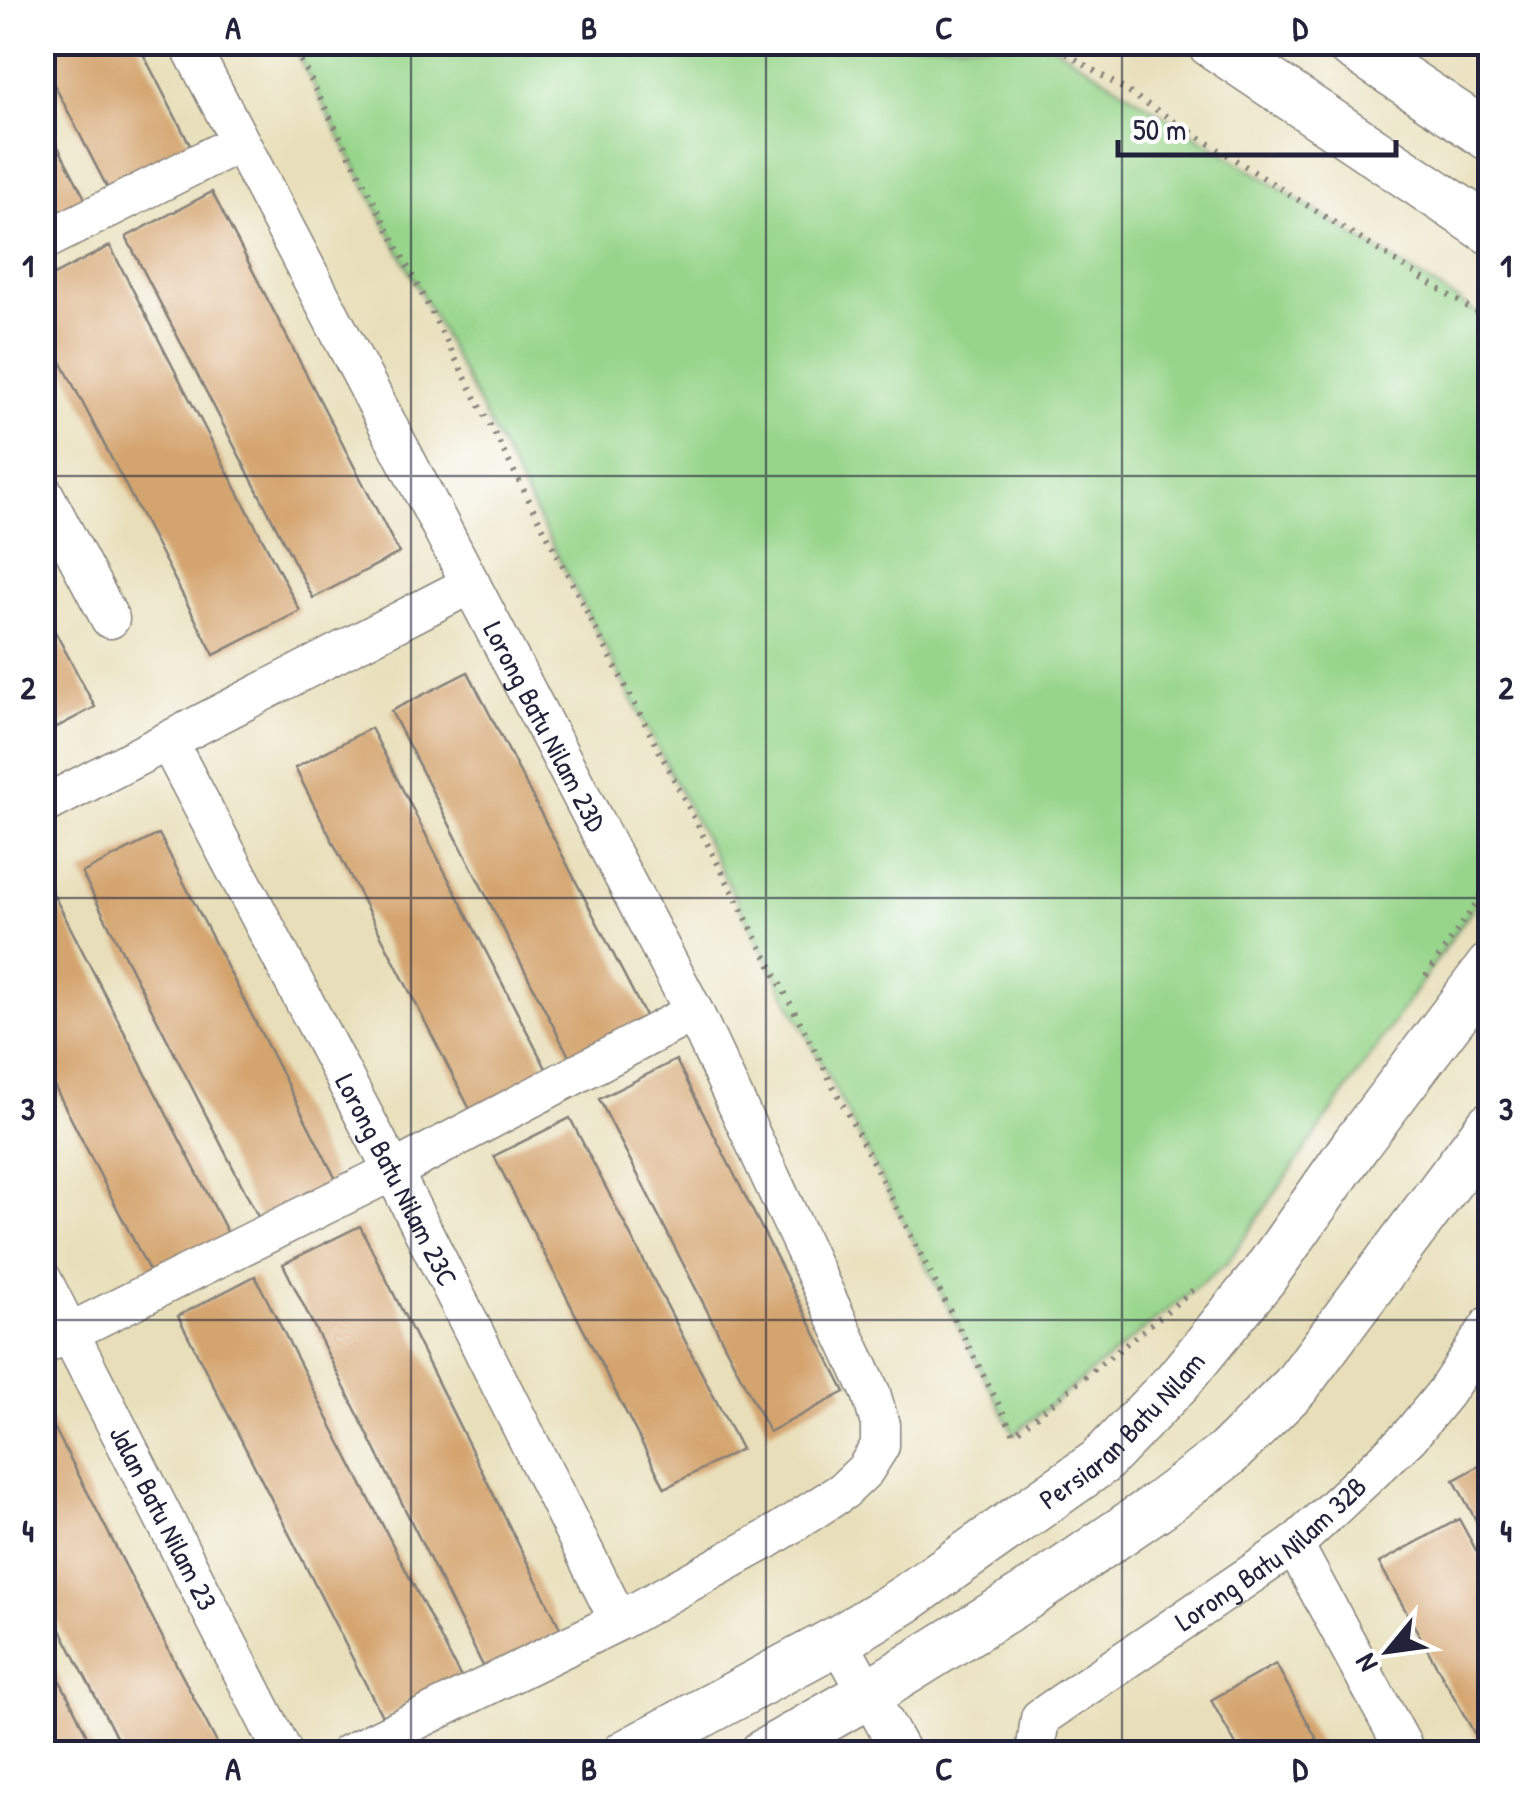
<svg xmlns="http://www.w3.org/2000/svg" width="1533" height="1796" font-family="'Patrick Hand',sans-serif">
  <rect width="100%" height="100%" fill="#fff"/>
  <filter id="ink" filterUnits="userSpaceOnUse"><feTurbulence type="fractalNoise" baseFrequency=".01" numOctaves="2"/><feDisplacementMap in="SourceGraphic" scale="20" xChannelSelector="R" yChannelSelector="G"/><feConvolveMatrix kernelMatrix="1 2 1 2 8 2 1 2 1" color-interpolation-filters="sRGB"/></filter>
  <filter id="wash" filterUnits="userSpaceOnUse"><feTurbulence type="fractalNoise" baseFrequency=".0048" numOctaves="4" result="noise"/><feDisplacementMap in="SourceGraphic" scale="40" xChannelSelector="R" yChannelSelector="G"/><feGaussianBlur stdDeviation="2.25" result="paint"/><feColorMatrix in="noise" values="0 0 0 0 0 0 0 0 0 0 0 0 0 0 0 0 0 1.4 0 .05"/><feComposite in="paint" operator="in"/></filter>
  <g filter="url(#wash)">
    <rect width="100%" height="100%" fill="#e8dfba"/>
    <path fill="#97d58a" stroke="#5c7c62" stroke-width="2.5" d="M291,43h758l441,278v562l-263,380 -213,171z"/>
    <g id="blocks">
      <path fill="#d4a46e" d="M42,42h95l58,113 -83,42 -70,-136z
        M42,116l48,92 -48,24z
        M212,192l187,361 -86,45 -187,-361z
        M110,246l190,365 -86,44 -172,-330v-44z
        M42,607l53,100 -53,28z
        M468,672l185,359 -77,39 -185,-359z
        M371,728l183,356 -77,39 -182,-355z
        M159,834l184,359 -77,39 -184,-359z
        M49,886l186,361 -78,39 -115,-224v-172z
        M676,1060l169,332 -76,40 -170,-333z
        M570,1118l171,331 -76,39 -171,-332z
        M360,1226l202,406 -77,38 -202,-406z
        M255,1276l206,402 -78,40 -205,-402z
        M42,1404l179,347 -6,3h-90l-83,-161z
        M1490,1460v86l-36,-66z
        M1459,1519l31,57v178h-4l-107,-191z
        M42,1648l25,46 29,60h-54z
        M1276,1664l32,59 17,31h-84l-30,-54z"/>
    </g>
  </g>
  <g filter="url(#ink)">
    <use href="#blocks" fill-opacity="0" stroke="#85807a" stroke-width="2.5"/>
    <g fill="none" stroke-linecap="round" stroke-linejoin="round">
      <defs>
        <g id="minor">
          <path id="s1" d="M188,42l506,970 177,381 9,31v22l-15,24 -22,21 -75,48 -149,82 -271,133"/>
          <path d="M42,242l198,-100"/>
          <path d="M42,490l68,129"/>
          <path id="s2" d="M168,741l225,430 226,450"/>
          <path d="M42,806l429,-222"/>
          <path id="s3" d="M42,1279l242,475"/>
          <path d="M42,1346l351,-175 301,-159"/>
          <path d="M1294,1545l113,209"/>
          <path d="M838,1640l64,114"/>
          <path id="s4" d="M1035,1754l5,-36 254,-173 115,-108 36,-44 45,-68"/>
        </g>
        <g id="major">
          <path d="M1210,42l280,188"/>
          <path d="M1347,42l143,95"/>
          <path id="s5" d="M626,1754l212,-114 66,-40 196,-138 78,-81 85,-104 94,-134 133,-176"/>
          <path d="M763,1754l105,-60 166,-103 123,-84 70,-53 68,-67 195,-261"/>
        </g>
      </defs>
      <use href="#minor" stroke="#85807a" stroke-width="41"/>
      <use href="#major" stroke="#85807a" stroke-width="51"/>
      <path stroke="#85807a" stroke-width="6" stroke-dasharray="2.5 8" stroke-linecap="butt" d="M291,42l723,1392 183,-147
        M1049,42l441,279
        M1426,976l64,-93"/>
      <use href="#minor" stroke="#fff" stroke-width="38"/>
      <use href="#major" stroke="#fff" stroke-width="48"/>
    </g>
  </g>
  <path fill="none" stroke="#22223b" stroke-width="2.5" stroke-opacity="0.55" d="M411,42v1712M766,42v1712M1122,42v1712M42,476h1448M42,898h1448M42,1320h1448"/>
  <g text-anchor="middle" stroke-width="10" stroke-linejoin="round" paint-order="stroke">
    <g font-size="28" fill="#22223b" stroke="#fff">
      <text dy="10" stroke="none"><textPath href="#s1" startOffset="772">Lorong Batu Nilam 23D</textPath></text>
      <text dy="10" stroke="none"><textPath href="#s2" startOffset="495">Lorong Batu Nilam 23C</textPath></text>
      <text dy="10" stroke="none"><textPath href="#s5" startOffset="595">Persiaran Batu Nilam</textPath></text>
      <text dy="10" stroke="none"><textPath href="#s3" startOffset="268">Jalan Batu Nilam 23</textPath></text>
      <text dy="10" stroke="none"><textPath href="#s4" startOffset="320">Lorong Batu Nilam 32B</textPath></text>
    </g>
  </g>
  <rect width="1533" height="1796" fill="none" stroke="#fff" stroke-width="110"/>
  <g transform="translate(1388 1651) rotate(241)" stroke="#ffffff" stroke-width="8" paint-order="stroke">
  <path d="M0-8L18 38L0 25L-18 38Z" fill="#22223b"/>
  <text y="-15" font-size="28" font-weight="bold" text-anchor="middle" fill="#22223b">N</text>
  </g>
  <path d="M1118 140v15h278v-15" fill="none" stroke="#22223b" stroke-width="5"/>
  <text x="1133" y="140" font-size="30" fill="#22223b" stroke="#ffffff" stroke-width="8" paint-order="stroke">50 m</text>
  <rect x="55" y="55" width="1423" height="1686" fill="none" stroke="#22223b" stroke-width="4"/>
  <g font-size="32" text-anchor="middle" font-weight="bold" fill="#22223b">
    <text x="233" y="39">A</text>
    <text x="589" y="39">B</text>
    <text x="944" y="39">C</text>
    <text x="1300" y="39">D</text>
    <text x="28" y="277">1</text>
    <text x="1506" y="277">1</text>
    <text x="28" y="699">2</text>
    <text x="1506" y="699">2</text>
    <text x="28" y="1120">3</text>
    <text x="1506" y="1120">3</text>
    <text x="28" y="1542">4</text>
    <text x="1506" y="1542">4</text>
    <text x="233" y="1780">A</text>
    <text x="589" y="1780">B</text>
    <text x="944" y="1780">C</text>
    <text x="1300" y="1780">D</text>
  </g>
</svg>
